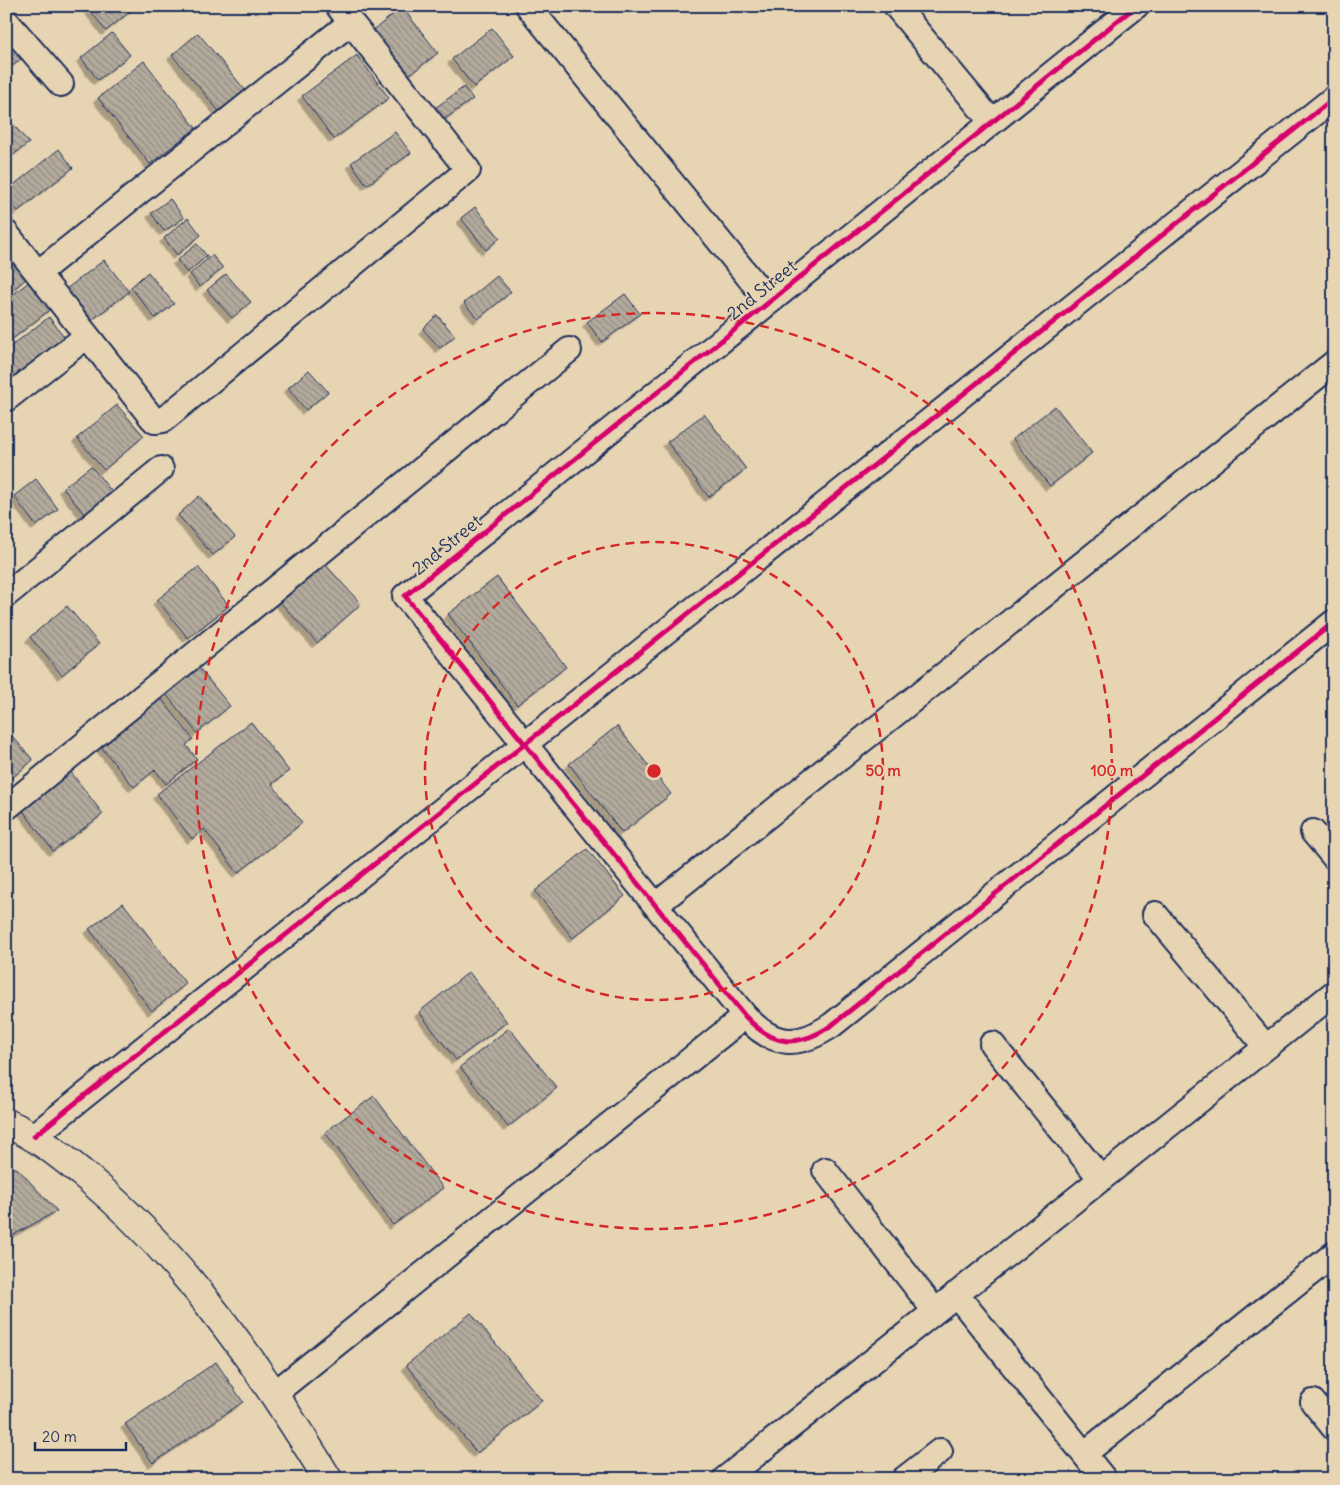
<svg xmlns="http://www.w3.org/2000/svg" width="1340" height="1485" font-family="Delius,sans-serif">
  <defs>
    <pattern id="building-back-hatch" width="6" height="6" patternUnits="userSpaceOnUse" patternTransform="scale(1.25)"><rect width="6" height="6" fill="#b4ab9d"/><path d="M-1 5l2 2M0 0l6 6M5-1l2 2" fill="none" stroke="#928c83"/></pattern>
    <filter id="shadow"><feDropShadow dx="-4.5" dy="4.5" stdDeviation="0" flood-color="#0004"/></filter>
  </defs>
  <rect width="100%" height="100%" fill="#e7d4b2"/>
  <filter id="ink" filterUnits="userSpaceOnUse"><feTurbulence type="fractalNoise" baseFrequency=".02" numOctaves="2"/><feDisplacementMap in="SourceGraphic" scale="10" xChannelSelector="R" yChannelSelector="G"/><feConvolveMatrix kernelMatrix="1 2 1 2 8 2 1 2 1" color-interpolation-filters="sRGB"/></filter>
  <g filter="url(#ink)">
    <path fill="url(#building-back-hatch)" stroke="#1b2f5e" filter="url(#shadow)" d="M87,6h50l-31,25z
      M402,7l36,46 -33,25 -35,-45z
      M492,28l22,28 -40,31 -22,-28z
      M112,33l18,22 -32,25 -17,-22z
      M198,33l47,57 -26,21 -47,-56z
      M6,47l15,12 -15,12z
      M357,55l32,43 -55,41 -32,-43z
      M144,61l52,67 -46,36 -52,-66z
      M464,87l9,12 -34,24 -8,-12z
      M6,116l23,27 -23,17z
      M395,132l16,21 -44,32 -16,-22z
      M59,149l14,19 -55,43 -12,-15v-5z
      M170,199l14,19 -20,13 -13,-18z
      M475,207l25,31 -14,12 -25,-32z
      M188,218l13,17 -24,20 -13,-17z
      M197,244l10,12 -20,17 -10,-13z
      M6,253l20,26 -20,16z
      M212,255l11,13 -23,19 -10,-13z
      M104,260l25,32 -44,33 -24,-32z
      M148,272l26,32 -19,14 -24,-31z
      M226,274l25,28 -19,16 -25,-28z
      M497,276l14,16 -33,27 -14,-16z
      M30,281l22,27 -46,36v-44z
      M625,294l15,20 -38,28 -15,-20z
      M437,315l18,21 -15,12 -17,-19z
      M49,317l20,26 -63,49v-42z
      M309,370l19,22 -22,18 -18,-22z
      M117,405l27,31 -40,34 -27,-32z
      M1055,406l37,47 -42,33 -37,-47z
      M704,414l42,55 -37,28 -42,-55z
      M91,466l25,31 -28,22 -25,-31z
      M36,479l22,30 -22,17 -22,-30z
      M199,496l36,41 -22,18 -35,-40z
      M324,563l37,41 -44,39 -37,-41z
      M198,567l31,39 -41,32 -31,-38z
      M497,577l69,90 -49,38 -69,-91z
      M67,606l32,38 -37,31 -32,-38z
      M195,663l35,43 -33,27 -35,-44z
      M161,698l32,41 -7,6 11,14 -31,25 -11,-14 -21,17 -33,-40z
      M251,722l38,49 -17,13 30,39 -64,50 -34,-44 -12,10 -35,-45z
      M617,726l54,68 -49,39 -53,-69z
      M6,729l27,31 -27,23z
      M70,771l33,43 -50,37 -32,-43z
      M587,849l38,47 -52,42 -38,-47z
      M123,903l63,81 -34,27 -63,-82z
      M469,972l38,50 -51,38 -37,-48z
      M509,1028l48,60 -49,39 -48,-60z
      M374,1096l69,92 -50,37 -68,-93z
      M6,1164l12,5 39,42 -51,28z
      M471,1313l71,88 -65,52 -71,-88z
      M216,1362l27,40 -90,61 -28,-39z"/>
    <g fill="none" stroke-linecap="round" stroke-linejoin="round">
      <defs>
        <path id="minor" d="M528,6l241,296
          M896,6l96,116
          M1136,6l-731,590 340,420c28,31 53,32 87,9l502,-403
          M6,21l55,63
          M6,233l146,185 3,3 8,-1 305,-250 -130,-164
          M38,273l313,-251
          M6,399l81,-63
          M6,595l155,-126
          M6,808l563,-458
          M1313,832l21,25
          M656,905l678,-542
          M1155,914l111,133
          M992,1044l109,135
          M34,1136l1300,-1038
          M825,1170l110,141
          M956,1294l148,185
          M275,1393l470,-377
          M1313,1402l21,26
          M1084,1454l250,-200
          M725,1479l609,-486
          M904,1479l36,-28"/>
        <path id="tertiary" d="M6,1123c31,13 56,34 82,55 99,83 173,192 240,301"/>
      </defs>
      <use href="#minor" stroke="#1b2f5e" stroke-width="28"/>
      <use href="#tertiary" stroke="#1b2f5e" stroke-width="31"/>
      <use href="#minor" stroke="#e7d4b2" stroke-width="24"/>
      <use href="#tertiary" stroke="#e7d4b2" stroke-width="28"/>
      <defs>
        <path id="cycleway" d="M1136,6l-731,590 340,420c28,31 53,32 87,9l502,-403
          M34,1136l1300,-1038"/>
      </defs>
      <use href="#cycleway" stroke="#e7d4b2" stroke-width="8"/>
      <use href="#cycleway" stroke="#d6006c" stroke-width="5"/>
    </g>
  </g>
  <g fill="none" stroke="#d62828" stroke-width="2.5" stroke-dasharray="9 6">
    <circle cx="654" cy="771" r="229"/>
    <circle cx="654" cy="771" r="458"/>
  </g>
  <g text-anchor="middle" stroke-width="4" stroke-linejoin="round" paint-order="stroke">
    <g font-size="18" fill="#1b2f5e" stroke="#e7d4b2">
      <text transform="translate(762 290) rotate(-39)" y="6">2nd Street</text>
      <text transform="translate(447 545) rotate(-39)" y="6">2nd Street</text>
    </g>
  </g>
  <circle cx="654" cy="771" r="8" fill="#d62828" stroke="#e7d4b2" stroke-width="2.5"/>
  <g font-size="15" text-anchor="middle" font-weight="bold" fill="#d62828" stroke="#e7d4b2" stroke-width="4" stroke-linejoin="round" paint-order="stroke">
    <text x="883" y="776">50 m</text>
    <text x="1112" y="776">100 m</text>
  </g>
  <rect width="1340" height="1485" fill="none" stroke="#e7d4b2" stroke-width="25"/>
  <rect x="12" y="12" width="1315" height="1460" fill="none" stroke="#1b2f5e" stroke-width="2" filter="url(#ink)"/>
  <path d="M35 1442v8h91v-8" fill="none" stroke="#1b2f5e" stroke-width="2.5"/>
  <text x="42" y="1442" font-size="15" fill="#1b2f5e" stroke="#e7d4b2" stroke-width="4" paint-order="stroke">20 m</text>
</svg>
